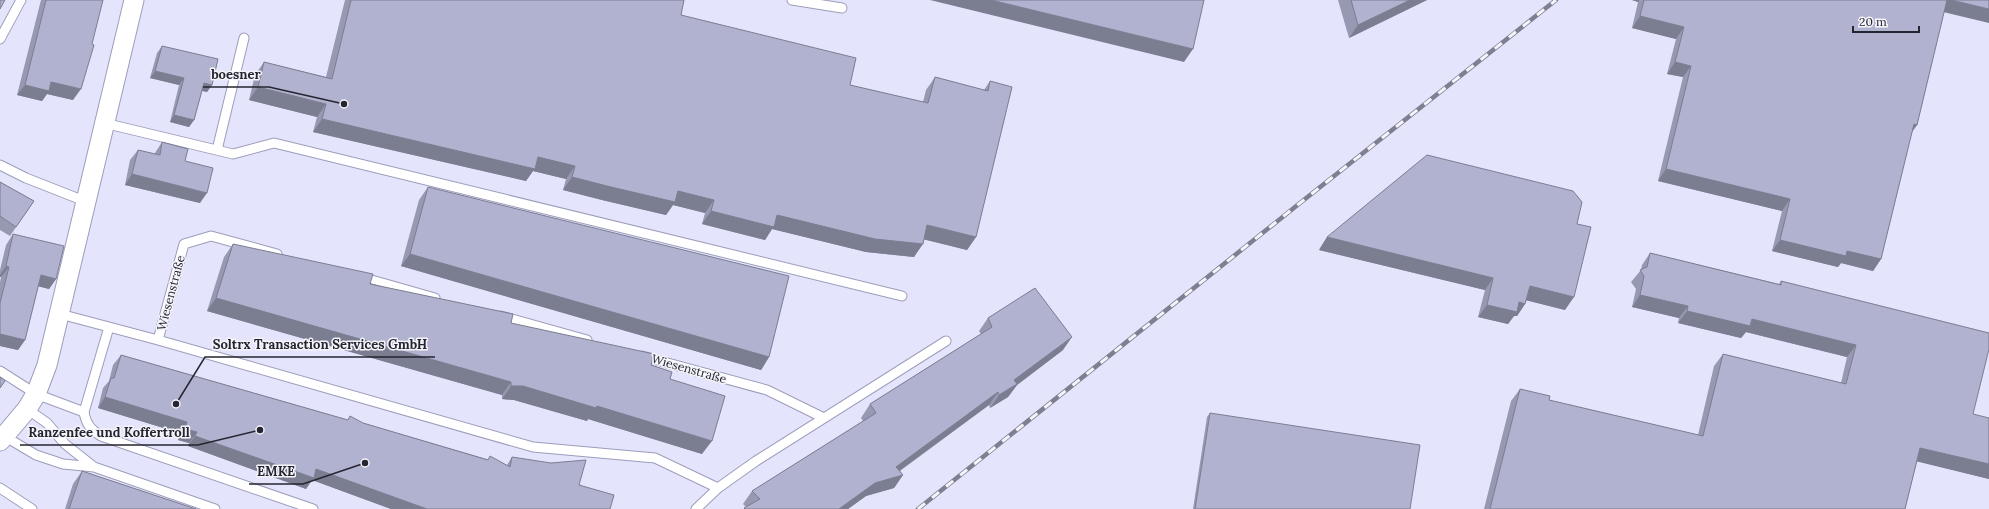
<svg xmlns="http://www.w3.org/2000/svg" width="1989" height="509" font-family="Lora,serif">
  <rect width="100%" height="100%" fill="#e4e5fd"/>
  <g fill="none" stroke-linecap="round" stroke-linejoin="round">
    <defs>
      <path id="lane" d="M792,0l50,8
        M0,39l21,-39
        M104,123l129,31 41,-11 628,153
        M217,150l27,-112
        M0,165l26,13 61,24
        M361,277l74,21
        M60,314l98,26 375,107 122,11 63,30 38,-27 190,-120
        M501,316l86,24
        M109,327l-25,85c2,12 7,18 17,24l212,73
        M158,340l26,-96 27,-8 66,18
        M642,356l125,34 57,28
        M0,371l36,23 48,18
        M27,409l20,14 18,21 29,23 121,42
        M4,436l32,19 27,9 31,3
        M0,488l32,21
        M696,509l22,-21"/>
      <path id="street" d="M0,441l27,-32 9,-15 11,-29 87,-365"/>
    </defs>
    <use href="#lane" stroke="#9c9dba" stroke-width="11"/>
    <use href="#street" stroke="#9c9dba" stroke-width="21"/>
    <use href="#lane" stroke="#fff" stroke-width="9"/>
    <use href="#street" stroke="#fff" stroke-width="19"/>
    <defs>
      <path id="rail" d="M918,509l382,-306 256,-203"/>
    </defs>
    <use href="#rail" stroke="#7e7f90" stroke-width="4.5"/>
    <use href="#rail" stroke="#f4f4fa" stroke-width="3" stroke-dasharray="9" stroke-linecap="butt"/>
  </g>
  <path fill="#9799b2" d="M41,0h62l-30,100 -26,-6 -5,7 -25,-6z
    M345,0h338l-2,15 169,70 73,17 3,-12 9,-13 49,13 6,-9 -14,156 -9,13 -43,-11 -10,18 -48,-5 -94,-23 -7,11 -63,-16 3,-11 -32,-8 -7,10 -64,-15 -39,-10 3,-11 -33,-8 -7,10 -213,-49 4,-15 -68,-17 6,-25 9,-13 62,15z
    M1338,0h89l-78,38z
    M1632,0h357l-45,12 -27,113 -5,7 -31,127 -8,12 -32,-8 -3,4 -66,-16 10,-40 -124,-30 25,-104 -16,-3 9,-35 -44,-11 6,-26z
    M162,46l50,39 -5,7 -5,-1 -8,29 -5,7 -19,-5 9,-37 -29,-7 7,-25z
    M162,142l23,19 15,42 -75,-18 5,-25 8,-10 17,4v-1z
    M0,182l34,19 -24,35 -10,-6z
    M428,187l341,170 -8,13 -360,-104 18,-66z
    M1577,224l-12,86 -39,-10 -1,4 -8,12h-3l-6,8 -30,-7 7,-27 -166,-40 8,-13z
    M13,234l43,45 -7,10 -11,-3 -13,54 -7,10 -18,-4v-64l1,-5h-1v-7l6,-25z
    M233,244l278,79 140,42 19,14 32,75 -114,-35 -1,2 -73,-21 -12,-1v-4l-295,-84 17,-54z
    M1650,253l129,31 2,-3 192,133 16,65 -72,-18 -12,48h-421l27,-108 9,-12 29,11 149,35 16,-69 9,-12 118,29 6,-26 -101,-25 -5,6 -63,-15 1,-5 -47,-11 4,-18 -5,-7 10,-12 1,-5z
    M988,318l75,32 -46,35 -9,12 -18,11 -1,-3 -89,66 3,4 -9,13 -28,8 -18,13h-104l2,-2 -3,-3 9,-13 111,-70 -2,-3 9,-14 111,-70 -2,-3z
    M121,355l227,65 15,3 144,42 5,-8 67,28 31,24h-219l-79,-29 -6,9 -118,-43 1,-3 -11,-3 2,-7 -82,-25 5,-20 6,-7 4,-16z
    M1210,413l200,96h-217l14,-92z
    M82,471l114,38h-131l8,-25z"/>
  <path fill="#7b7d91" d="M930,0h61l202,49 -9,13z
    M1410,0h17l-78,38 9,-13z
    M1632,0h7l-1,2z
    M1947,0h4l38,9v14l-50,-12z
    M1640,16l44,11 -8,12 -44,-11z
    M1675,62l16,4 -8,11 -16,-3z
    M155,71l29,7 -5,7 -29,-7z
    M51,82l30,7 -8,11 -26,-6 -5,7 -25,-6 8,-10z
    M204,83l8,2 -5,7 -8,-2z
    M258,87l68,17 -9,13 -68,-17z
    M174,115l20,5 -5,7 -19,-5z
    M322,119l216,38 37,9 -9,13 -33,-8 -7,10 -213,-49z
    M1914,124l3,1 -9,12z
    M1666,169l124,30 -8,12 -124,-30z
    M132,174l75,19 -7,10 -75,-18z
    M572,177l106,14 36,9 -9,13 -32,-8 -7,10 -64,-15 -39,-10z
    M711,211l66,4 146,29 -9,13 -48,-5 -94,-23 -7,11 -63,-16z
    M927,225l49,12 -9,13 -49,-12z
    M1327,237l166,41 -8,12 -166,-40z
    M1780,240l67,11 34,8 -8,12 -32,-8 -3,4 -66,-16z
    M410,254l359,103 -8,13 -360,-104z
    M6,266l3,1 -8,10h-1v-2z
    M41,275l15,4 -7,10 -16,-4z
    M1530,286l44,11 -9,13 -44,-11z
    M1640,295l48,11 -9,12 -47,-11z
    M216,298l295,84 -9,13 -295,-84z
    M1519,302l6,2 -8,12h-3l-6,8 -30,-7 9,-12z
    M1687,311l65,8 104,26 -9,12 -101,-25 -5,6 -63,-15z
    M0,334l25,6 -7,10 -18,-4z
    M1072,337l-9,13 -46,35 -9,12 -18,11 9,-13 15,-15z
    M511,386h12l74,20 115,35 -10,13 -114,-35 -1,2 -73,-21 -12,-1z
    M998,392l-9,13 -101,74 15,-4 -9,13 -28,8 -18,13h-9z
    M105,397l82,25 -7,11 -82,-25z
    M185,429l12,3 -8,11 -11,-3z
    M195,436l121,33 111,40h-36l-79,-29 -6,9 -118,-43z
    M1920,448l69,16v15l-78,-19z"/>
  <path fill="#b0b2cf" stroke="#7b7d91" d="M0,0h5l-5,9z
    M46,0h57l-11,44 2,1 -13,44 -30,-7 -2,9 -24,-6z
    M351,0h333l-3,15 175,43 -6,27 78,18 7,-26 53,14 2,-10 22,6 -36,150 -49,-12 -4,19 -48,-5 -98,-24 -3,12 -63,-16 3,-11 -36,-9 -3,11 -64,-15 -39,-10 3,-11 -37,-9 -3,12 -213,-50 4,-15 -68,-17 6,-25 68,17z
    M991,0h213l-11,49z
    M1351,0h59l-52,25z
    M1644,0h303l-30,125 -3,-1 -33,135 -34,-8 -1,5 -66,-16 10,-41 -124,-30 25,-103 -16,-4 9,-35 -44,-11z
    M1951,0h38v9z
    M162,46l56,13 -6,26 -8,-2 -10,37 -20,-5 10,-37 -29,-7z
    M162,142l26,7 -3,12 28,7 -6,25 -75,-19 6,-24 22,5z
    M1427,155l146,36 9,11 -5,22 14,3 -17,70 -44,-11 -5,18 -6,-2 -2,10 -30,-7 6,-27 -166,-41z
    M0,182l34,19 -18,26 -16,-11z
    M428,187l361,89 -20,81 -359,-103z
    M13,234l51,12 -8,33 -15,-4 -16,65 -25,-6v-31l9,-36 -3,-1z
    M233,244l140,30 -3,10 143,30 -2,9 143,31 -3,11 21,7 -2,7 55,17 -13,45 -115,-35 -1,2 -73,-22h-12v-4l-295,-84z
    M1650,253l131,32v-4l208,52v16l-16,65 16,4v46l-69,-16 -15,61h-415l30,-120 30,7 -1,4 154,36 20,-82 123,30 10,-39 -104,-26 -2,7 -63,-15 1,-5 -48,-11 4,-19 -4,-6 7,-3z
    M1035,288l37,49 -58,43 3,4 -18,11 -1,-3 -102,75 7,8 -28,8 -36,26h-94l-1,-1 16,-9 -8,-8 124,-78 -6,-9 122,-77 -4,-9z
    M121,355l227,65 2,-4 13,7 125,37 2,-4 20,11 2,-10 39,6 35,-3 -7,25 35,10 -4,14h-183l-111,-40 -2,9 -119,-42 2,-4 -12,-3 2,-7 -82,-25 6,-19h3z
    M0,377l5,4 -5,7z
    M1210,413l210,32 -10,64h-215z
    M82,471l114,38h-127z"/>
  <g text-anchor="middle" stroke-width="3" stroke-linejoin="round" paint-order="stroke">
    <g font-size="12" fill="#252531" stroke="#f4f4fa">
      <text transform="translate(171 293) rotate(-75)" y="4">Wiesenstraße</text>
      <text transform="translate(689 369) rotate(16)" y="4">Wiesenstraße</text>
    </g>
  </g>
  <path fill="none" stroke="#252531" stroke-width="1.5" d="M344 104L269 87H203M176 404L205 357H435M260 430L198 445H20M365 463L303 484H249"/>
  <g fill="#252531" stroke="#f4f4fa" stroke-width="1.5">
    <circle cx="344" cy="104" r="4"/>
    <circle cx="176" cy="404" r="4"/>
    <circle cx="260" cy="430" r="4"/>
    <circle cx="365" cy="463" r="4"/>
  </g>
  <g font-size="13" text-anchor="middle" font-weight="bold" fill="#252531" stroke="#f4f4fa" stroke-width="3" stroke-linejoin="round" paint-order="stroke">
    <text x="236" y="79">boesner</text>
    <text x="320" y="349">Soltrx Transaction Services GmbH</text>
    <text x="109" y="437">Ranzenfee und Koffertroll</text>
    <text x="276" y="476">EMKE</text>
  </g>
  <path d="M1853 26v6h66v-6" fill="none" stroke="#252531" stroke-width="2"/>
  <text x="1859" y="26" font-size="12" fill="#252531" stroke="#f4f4fa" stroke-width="3" paint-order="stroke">20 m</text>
</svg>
